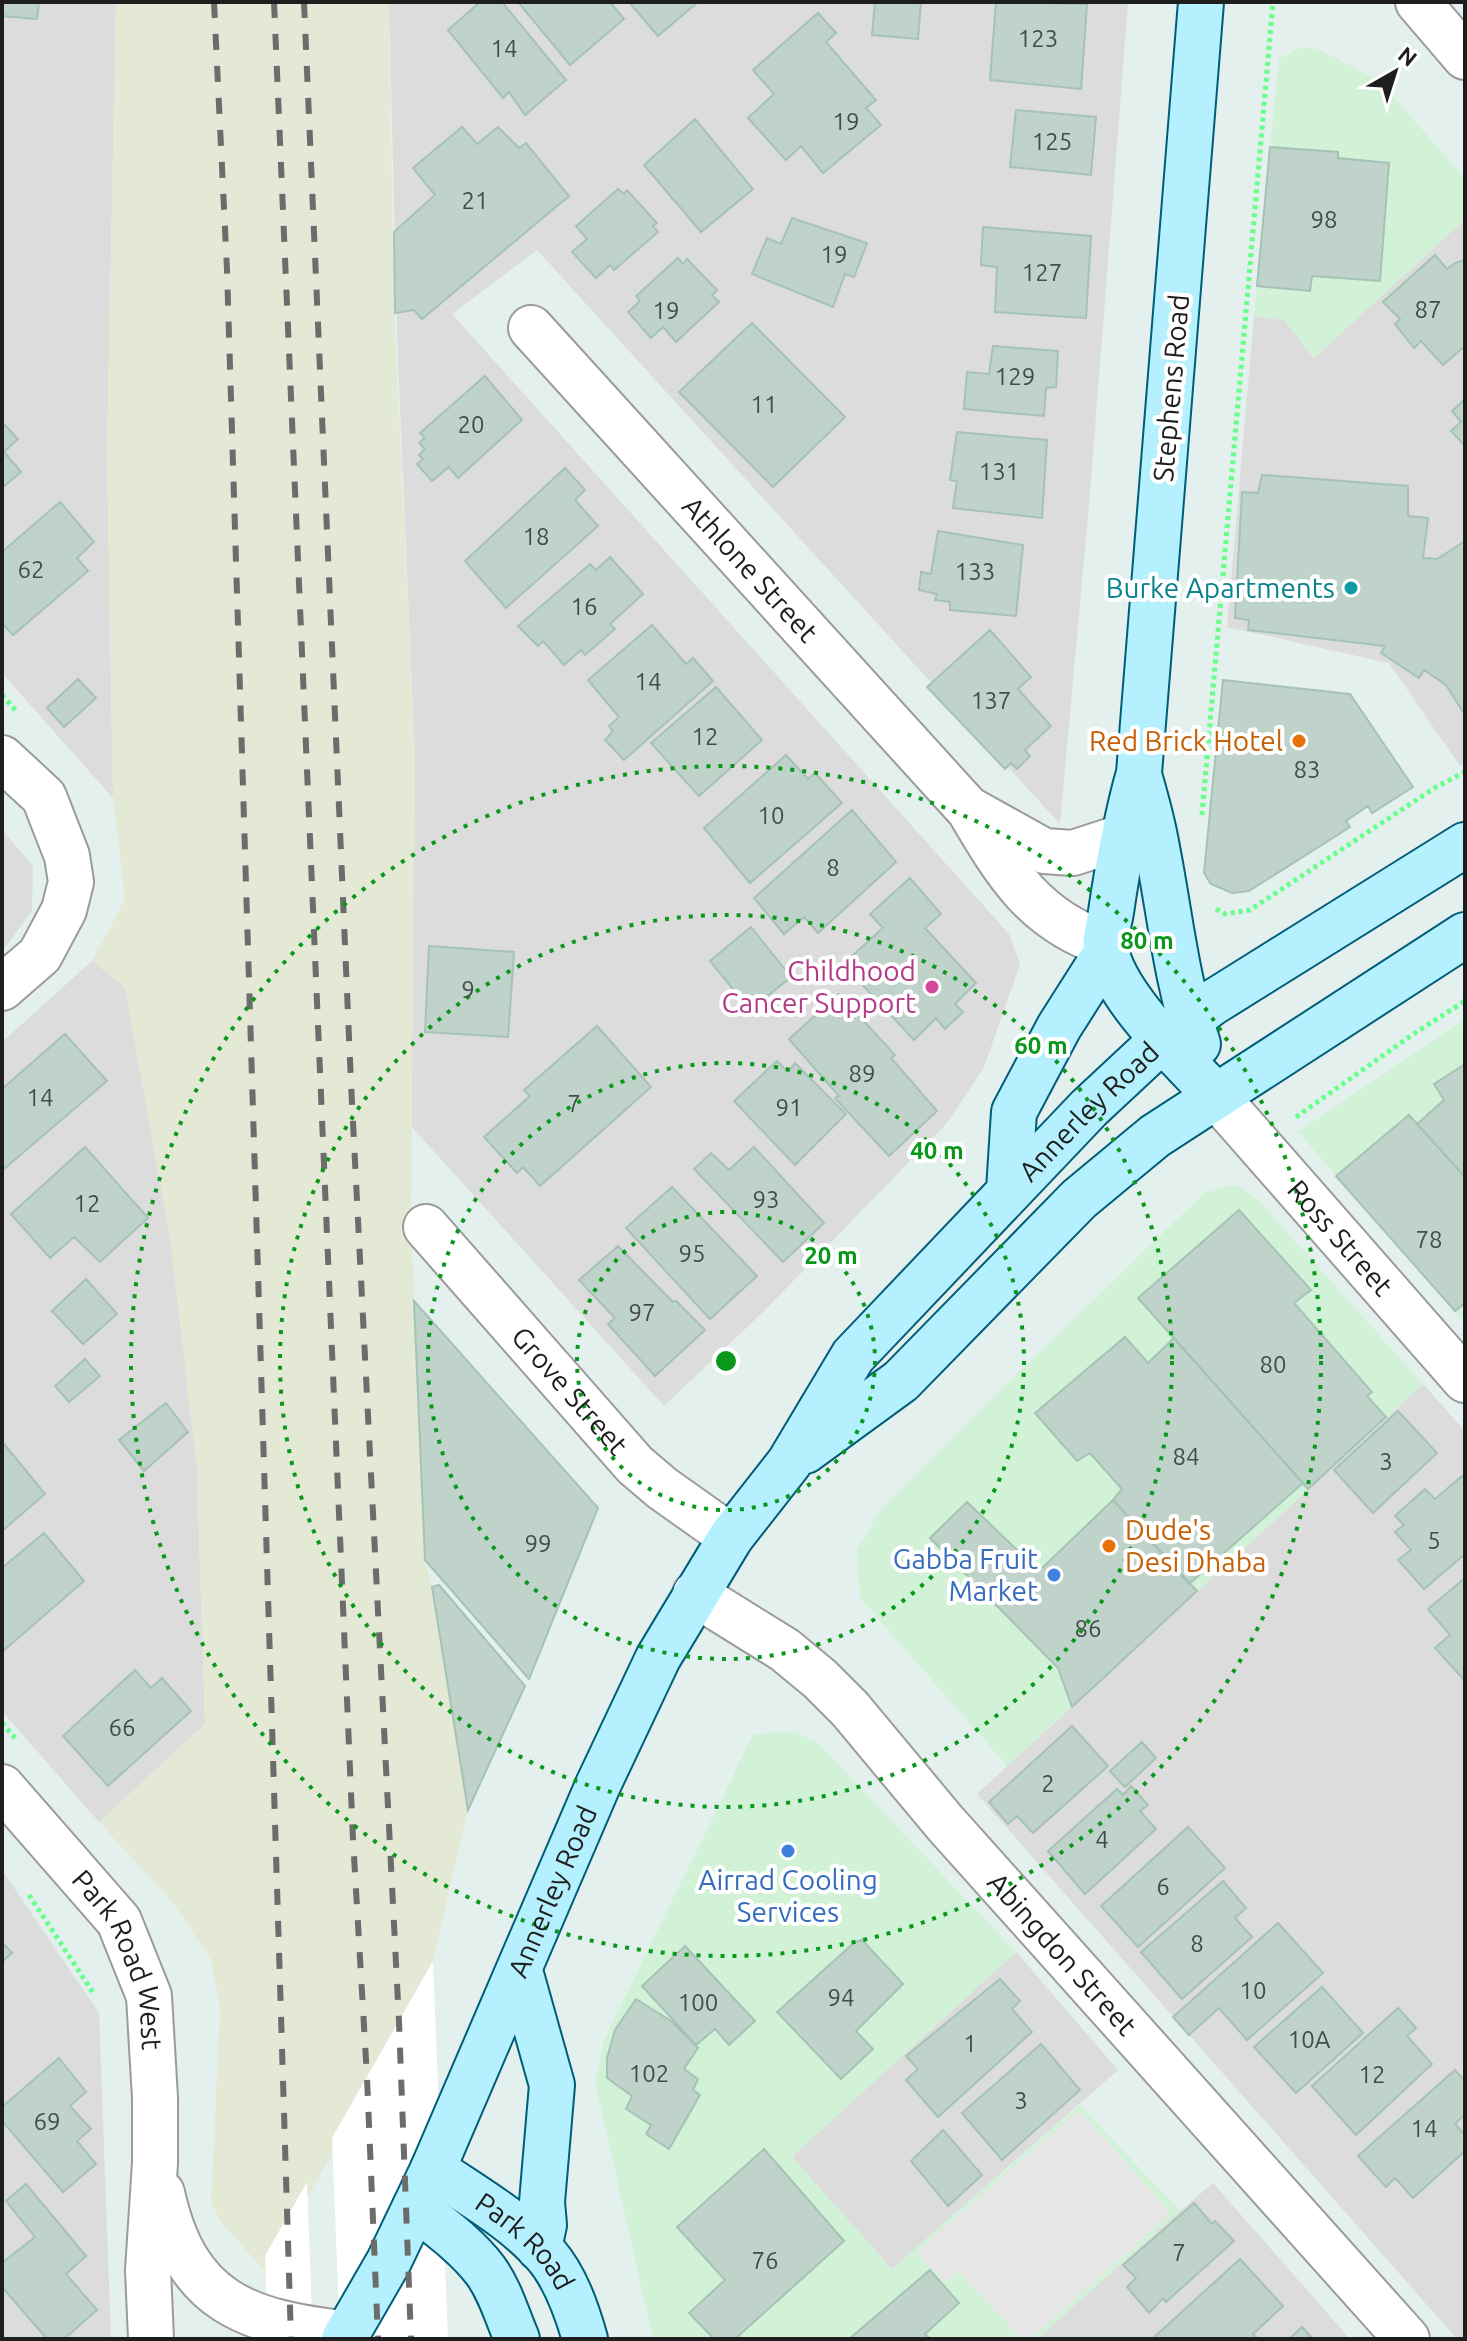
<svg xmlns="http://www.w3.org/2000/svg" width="1467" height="2341" font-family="Ubuntu,sans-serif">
  <rect width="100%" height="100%" fill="#e3f0ed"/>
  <path fill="#dbdcdb" d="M2,2h114l-9,448 6,348 -111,-125z
    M389,2h739l-38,491 -30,331 -523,-574 -85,64 557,620 11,30 -36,103 -37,56 -181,186 -102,97 -253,-280 4,-368 -17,-398z
    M1465,219v544l-5,3 -71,-103 -162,-36 27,-311 30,4 30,38z
    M2,830l31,36 -1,45 -30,41z
    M92,961l33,26 46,258 26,224 8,255 -106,98 -97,-111v-669z
    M1423,1384l42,47v908h-8l-480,-545z
    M2,1870l97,143 12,326h-109z
    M1016,1952l102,118 -226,199 -101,-113z
    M1213,2183l137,156h-313l143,-128z"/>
  <path fill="#d2f2d7" d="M1302,47l16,2 62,32 85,98v40l-151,139 -30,-38 -30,-4 25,-257z
    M1465,1019v304l-167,-191z
    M1226,1185l15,2 20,16 162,181 -416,382 -147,-168 -3,-48 23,-39 132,-132 191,-185z
    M791,1731l25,10 200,211 -224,205 100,112 188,-164 100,106 -143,128h-384l-58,-257 9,-42 149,-305z"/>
  <path fill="#e3e9d5" d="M116,2h273l5,304 21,452 -4,463 14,338 7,28 36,223 -35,151 1,14 -169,296 -45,-50 -9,-18 9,-194 -9,-49 -37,-56 -75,-82 106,-98 -8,-255 -26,-224 -46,-258 -33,-26 33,-62 -12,-101 -6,-348z"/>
  <path fill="#e6e6e6" d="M1079,2110l92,103 -141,126h-8l-64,-68 -13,12 -29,-31z"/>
  <path fill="#fff" d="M433,1961l15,378h-108l-8,-201z
    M307,2182l6,157h-45l-3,-83z"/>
  <path fill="#c0d3ca" stroke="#a5c2b6" stroke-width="2" d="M2,2h37l-2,17 -35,-3z
    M480,2h22l64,78 -41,35 -16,-23 -6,6 -55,-68z
    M518,2h92l14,17 -54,46z
    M629,2h69l-40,34z
    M875,2h46l-3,37 -46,-4z
    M996,2l91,2 -6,85 -91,-9z
    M818,13l18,20 -10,9 50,58 -10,8 15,17 -58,48 -22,-27 -15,14 -38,-42 26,-24 -21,-24z
    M1016,110l80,7 -5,58 -81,-8z
    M695,119l58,70 -52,43 -57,-67z
    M462,127l15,17 21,-17 21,21 7,-5 43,53 -147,123 -8,-9 -19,3 -1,-81 41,-37 -22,-27z
    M1270,147l68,5v6l51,5 -9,118 -68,-5 -2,15 -53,-5z
    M618,189l6,5 3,-4 30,33 -4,3 5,6 -44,38 -4,-5 -14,13 -24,-26 15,-13 -11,-13z
    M792,218l75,25 -13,34 -9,-3 -12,33 -81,-33 15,-36 14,6z
    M983,227l108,9 -5,82 -91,-6 2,-45 -16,-2z
    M1435,255l12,14 8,-6 10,-3v86l-22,19 -22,-24 -7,7 -19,-24 5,-5 -17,-17z
    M678,258l5,6 4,-5 30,31 -5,5 7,7 -43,40 -13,-15 -12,11 -23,-26 12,-11 -4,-5z
    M752,323l93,94 -72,70 -94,-95z
    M993,346l65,5 -2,36 -10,1 -2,28 -80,-7 3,-37 22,2z
    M485,376l37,44 -64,58 -9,-11 -17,14 -15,-17 6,-5 -4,-4 6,-6 -6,-6 6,-5 -5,-5z
    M1465,399v47l-14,-15 10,-9 -9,-11z
    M2,422l16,17 -14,13 17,20 -19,16z
    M957,432l90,8 -5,78 -89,-10 4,-27 -7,-1z
    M565,468l20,22 -10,10 23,26 -92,82 -41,-47z
    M1262,475l146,11v30l20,2 -5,40 14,1 28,-18v174l-19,-30 -22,-15 -5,8 -38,-25 4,-7 -137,-16 1,-10 -14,-2 7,-126 16,1z
    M60,502l34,40 -17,16 11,13 -75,64 -11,-12v-71z
    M938,531l85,14 -7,71 -66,-6v-8l-15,-2 2,-6 -18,-4 2,-18 10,2z
    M610,557l33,37 -33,30 5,5 -30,26 -4,-5 -17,15 -21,-24 -5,5 -20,-20 72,-62 6,6z
    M652,625l34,39 7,-6 20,23 -89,79 -19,-20 8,-9 -4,-5 10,-9 -31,-37z
    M990,630l41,47 -13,12 33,37 -26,24 5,6 -13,13 -6,-6 -6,6 -78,-82z
    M78,679l18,19 -32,29 -17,-19z
    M1223,680l127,14 63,93 -41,26 -4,-7 -22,15 4,6 -101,64 -17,2 -21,-9 -7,-11z
    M716,687l46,53 -63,56 -48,-53z
    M786,755l22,24 7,-6 27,30 -92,80 -46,-55z
    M852,810l44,52 -78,71 -14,-16 -20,17 -30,-36z
    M910,878l31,36 -16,14 51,55 -21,21 8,8 -18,17 -9,-11 -22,22 -71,-76 40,-36 -13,-14z
    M751,927l40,50 -41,33 -40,-49z
    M429,946l85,6 -6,85 -83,-5z
    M839,994l56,61 -4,3 46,53 -48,45 -54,-58 4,-2 -50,-57z
    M597,1026l54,61 -111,99 -17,-19 -6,6 -33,-36 46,-41 -6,-6z
    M65,1034l42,47 -102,87 -3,-4v-75z
    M777,1061l11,11 7,-9 51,51 -51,51 -61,-64z
    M1465,1064v113l-48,-53 27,-24 -10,-16z
    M1409,1115l56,62v126l-10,8 -119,-135z
    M85,1147l63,71 -48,44 -26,-25 -24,21 -39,-44z
    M754,1147l70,76 -41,39 -89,-93 17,-16 18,17z
    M672,1187l85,89 -47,43 -84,-91z
    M1239,1210l72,80 -17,13 78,89 -5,4 19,21 -78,72 -170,-191z
    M618,1246l55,56 3,-1 29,29 -50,46 -47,-52 7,-6 -36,-38z
    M86,1279l31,35 -34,30 -31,-33z
    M414,1301l184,207 -69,171 -104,-119z
    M1125,1337l23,26 26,-25 129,145 -114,101 -76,-84 9,-11 -32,-36 -13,8 -42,-48z
    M85,1359l15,17 -31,26 -14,-16z
    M166,1403l22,29 -44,39 -25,-31z
    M1398,1411l39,42 -64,60 -39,-43z
    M4,1444l41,50 -43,37v-85z
    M1462,1476l3,4v74l-41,35 -26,-29 13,-10 -16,-18 9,-7 -9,-9 30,-27 10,10z
    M1113,1500l84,91 -125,116 -14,-39 -128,-130 37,-36 72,69z
    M44,1533l40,48 -82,71v-84z
    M1465,1578v103l-30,-33 15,-13 -22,-26z
    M439,1585l86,101 -57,124 -36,-223z
    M135,1670l16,18 11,-10 29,33 -83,75 -45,-50z
    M1072,1726l36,40 -75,67 -16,-17 -9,8 -19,-22z
    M1142,1742l14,16 -31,29 -15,-16z
    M1131,1786l17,19 -8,6 16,18 -71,65 -37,-43 69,-62 6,6z
    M1188,1827l37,41 -87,79 -37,-41z
    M1223,1881l23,27 -11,10 17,19 -70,62 -41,-47z
    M1278,1923l45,50 -76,67 -28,-32 -30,27 -16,-18z
    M862,1940l41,44 -47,47 17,18 -32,30 -64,-67 78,-70z
    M2,1942l10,11 -10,9z
    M685,1946l70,75 -26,24 -14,-16 -19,16 -54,-59z
    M1000,1979l20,22 -8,8 20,23 -94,85 -32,-37 12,-11 -12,-13z
    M1322,1987l41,46 -67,60 -42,-46z
    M636,1999l35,22 27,27 -14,21 14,10 -5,11 7,5 -31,54 -23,-15 5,-9 -25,-16 6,-13 -25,-18v-20l8,-28z
    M1398,2008l18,20 -9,8 25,28 -76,71 -44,-49z
    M1041,2044l39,46 -78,70 -40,-47z
    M59,2058l27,34 -16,14 21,23 -14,12 19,23 -33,28 -61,-71v-14z
    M1455,2070l10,11v33l-10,10 10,11v16l-52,47 -18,-20 -9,9 -28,-31z
    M943,2130l39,45 -34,31 -37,-45z
    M764,2149l80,92 -109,98h-21l-25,-26 36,-33 -48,-53z
    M26,2184l60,72 -20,18 31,36 -33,29h-17l-45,-52v-24l33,-26 -29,-36z
    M1194,2203l18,21 3,-3 19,20 -68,61 -3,-4 -14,15 -22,-26 9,-9 -13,-13z
    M1240,2259l43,47 -30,28 5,5h-106z
    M930,2270l29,33 -34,31 5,5h-81z
    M1302,2327l11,12h-24z"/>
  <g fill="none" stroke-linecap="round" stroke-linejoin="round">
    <defs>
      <g id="street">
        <path d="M1418,2l47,55"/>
        <path id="s1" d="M531,328l438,482c36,61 65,111 137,134"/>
        <path d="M2,758l42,39 23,59 4,26 -7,28 -24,45 -38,33"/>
        <path d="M972,811l72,40 29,2 49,-16"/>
        <path id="s2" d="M1215,1095l250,285"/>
        <path id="s3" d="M426,1227l209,238 27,23 69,49"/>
        <path id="s4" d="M695,1594l90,56 35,29 30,30 95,114 462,516"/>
        <path id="s5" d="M2,1787l117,134 30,75 6,102v65l-7,107 3,69"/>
        <path d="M162,2193c24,110 84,129 186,141"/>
      </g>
      <g id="secondary">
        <path d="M1201,2l-62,771c-13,46 -21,91 -28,139 -2,13 -8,29 -4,42 12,47 75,105 108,141"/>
        <path d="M1139,775c7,24 14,49 18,73 13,66 19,132 41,196"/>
        <path d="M1009,1190l5,-78 45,-85 47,-74"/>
        <path d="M805,1451l96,-70 178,-182 76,-63 310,-201"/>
        <path d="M520,1971l32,114 -10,117 2,23 -5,23"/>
        <path id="s6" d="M433,2169c38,26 83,51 113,86 20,23 31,56 39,84"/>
        <path d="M415,2207c24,19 51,38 70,63 15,20 22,46 32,69"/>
        <path id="s7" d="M344,2339l45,-78 44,-92 165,-384 60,-127 73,-121 58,-74 64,-107 236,-248 74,-69 49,-36 253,-158"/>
      </g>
    </defs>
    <use href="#street" stroke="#9b9b9b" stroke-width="48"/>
    <use href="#secondary" stroke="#005d7a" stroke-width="48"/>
    <path stroke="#65ff89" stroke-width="5" stroke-dasharray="4 4" stroke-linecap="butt" d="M2,695l15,17
      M1202,815l71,-813
      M1216,909l9,5 25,-4 186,-123 29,-15
      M1296,1117l116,-82 53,-34
      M2,1723l15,17
      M29,1895l65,99"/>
    <use href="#street" stroke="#fff" stroke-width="44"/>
    <use href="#secondary" stroke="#b4f0fd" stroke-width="44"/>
    <path stroke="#6c6c6c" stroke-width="6" stroke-dasharray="16 16" stroke-linecap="butt" d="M214,2l13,268 64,2069
      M274,2l79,1837 14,238 11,262
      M304,2l47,1081 48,939 12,317"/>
  </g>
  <g fill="none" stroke="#09981c" stroke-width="4" stroke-dasharray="4 8">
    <circle cx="726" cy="1361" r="149"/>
    <circle cx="726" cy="1361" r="298"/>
    <circle cx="726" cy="1361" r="446"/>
    <circle cx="726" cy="1361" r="595"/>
  </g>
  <circle fill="#0f9aa8" stroke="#fff" stroke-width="3" cx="1351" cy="588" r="8"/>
  <g fill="#e8710a" stroke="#fff" stroke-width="3">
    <circle cx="1299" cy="741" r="8"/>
    <circle cx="1109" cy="1546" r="8"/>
  </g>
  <circle fill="#d1479c" stroke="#fff" stroke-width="3" cx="932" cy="987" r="8"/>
  <g fill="#3f7fe0" stroke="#fff" stroke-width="3">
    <circle cx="1054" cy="1575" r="8"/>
    <circle cx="788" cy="1851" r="8"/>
  </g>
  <g text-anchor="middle" stroke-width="8" stroke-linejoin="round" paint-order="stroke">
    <g font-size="24" fill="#464b49">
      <text x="1038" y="47">123</text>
      <text x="504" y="57">14</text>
      <text x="846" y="130">19</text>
      <text x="1052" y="150">125</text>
      <text x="475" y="209">21</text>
      <text x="1324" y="228">98</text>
      <text x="834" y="263">19</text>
      <text x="1042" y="281">127</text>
      <text x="1428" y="318">87</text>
      <text x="666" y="319">19</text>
      <text x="1015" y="385">129</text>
      <text x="764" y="413">11</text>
      <text x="471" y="433">20</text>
      <text x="999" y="480">131</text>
      <text x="536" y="545">18</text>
      <text x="31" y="578">62</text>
      <text x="975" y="580">133</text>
      <text x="584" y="615">16</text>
      <text x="648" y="690">14</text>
      <text x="991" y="709">137</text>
      <text x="705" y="745">12</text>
      <text x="1307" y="778">83</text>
      <text x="771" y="824">10</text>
      <text x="833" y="876">8</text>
      <text x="468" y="998">9</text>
      <text x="862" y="1082">89</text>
      <text x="40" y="1106">14</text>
      <text x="574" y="1112">7</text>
      <text x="789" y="1116">91</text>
      <text x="766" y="1208">93</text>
      <text x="87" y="1212">12</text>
      <text x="1429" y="1248">78</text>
      <text x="692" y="1262">95</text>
      <text x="642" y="1321">97</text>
      <text x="1273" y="1373">80</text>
      <text x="1186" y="1465">84</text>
      <text x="1386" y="1470">3</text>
      <text x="1434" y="1549">5</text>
      <text x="538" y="1552">99</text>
      <text x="1088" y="1637">86</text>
      <text x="122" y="1736">66</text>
      <text x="1048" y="1792">2</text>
      <text x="1102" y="1848">4</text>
      <text x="1163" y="1895">6</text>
      <text x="1197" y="1952">8</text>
      <text x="1253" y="1999">10</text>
      <text x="841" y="2006">94</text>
      <text x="698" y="2011">100</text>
      <text x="1309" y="2048">10A</text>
      <text x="970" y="2052">1</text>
      <text x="649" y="2082">102</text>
      <text x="1372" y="2083">12</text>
      <text x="1021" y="2109">3</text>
      <text x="47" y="2130">69</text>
      <text x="1424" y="2137">14</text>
      <text x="1179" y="2261">7</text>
      <text x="765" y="2269">76</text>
    </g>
    <g font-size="28" fill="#1e1e1e" stroke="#fff">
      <text transform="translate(1171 388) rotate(-85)" y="10">Stephens Road</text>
      <text dy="10" stroke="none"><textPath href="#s1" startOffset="326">Athlone Street</textPath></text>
      <text dy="10" stroke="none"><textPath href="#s7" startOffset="1450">Annerley Road</textPath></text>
      <text dy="10" stroke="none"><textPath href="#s2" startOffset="190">Ross Street</textPath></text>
      <text dy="10" stroke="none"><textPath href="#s3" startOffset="218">Grove Street</textPath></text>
      <text dy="10" stroke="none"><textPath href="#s7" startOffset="494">Annerley Road</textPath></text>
      <text dy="10" stroke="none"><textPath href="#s4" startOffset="518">Abingdon Street</textPath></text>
      <text dy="10" stroke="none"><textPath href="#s5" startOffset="214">Park Road West</textPath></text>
      <text dy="10" stroke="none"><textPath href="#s6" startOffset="118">Park Road</textPath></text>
    </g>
    <g font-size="28" fill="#0d838f" stroke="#fff" text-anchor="end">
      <text x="1335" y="598">Burke Apartments</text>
    </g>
    <g font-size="28" fill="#c56008" stroke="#fff" text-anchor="end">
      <text x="1283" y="751">Red Brick Hotel</text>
      <text x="1125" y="1540" text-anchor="start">Dude's<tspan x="1125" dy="32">Desi Dhaba</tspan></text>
    </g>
    <g font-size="28" fill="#b23c85" stroke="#fff" text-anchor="end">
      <text x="916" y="981">Childhood<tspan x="916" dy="32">Cancer Support</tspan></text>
    </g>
    <g font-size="28" fill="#366cbe" stroke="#fff" text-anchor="end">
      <text x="1038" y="1569">Gabba Fruit<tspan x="1038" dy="32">Market</tspan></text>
      <text x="788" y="1890" text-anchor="middle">Airrad Cooling<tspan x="788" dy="32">Services</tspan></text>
    </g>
  </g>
  <circle cx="726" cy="1361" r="12" fill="#09981c" stroke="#fff" stroke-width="4"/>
  <g font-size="24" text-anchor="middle" font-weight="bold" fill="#09981c" stroke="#fff" stroke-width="8" stroke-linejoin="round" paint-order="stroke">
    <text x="1147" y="949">80 m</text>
    <text x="1041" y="1054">60 m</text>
    <text x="937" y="1159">40 m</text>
    <text x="831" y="1264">20 m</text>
  </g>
  <rect width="1467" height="2341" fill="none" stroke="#1e1e1e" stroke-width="8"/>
  <g transform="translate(1395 72) rotate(39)" stroke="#ffffff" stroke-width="6" paint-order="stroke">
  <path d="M0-6L14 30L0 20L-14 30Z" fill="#1e1e1e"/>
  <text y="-12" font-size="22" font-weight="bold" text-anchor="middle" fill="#1e1e1e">N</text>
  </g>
</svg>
